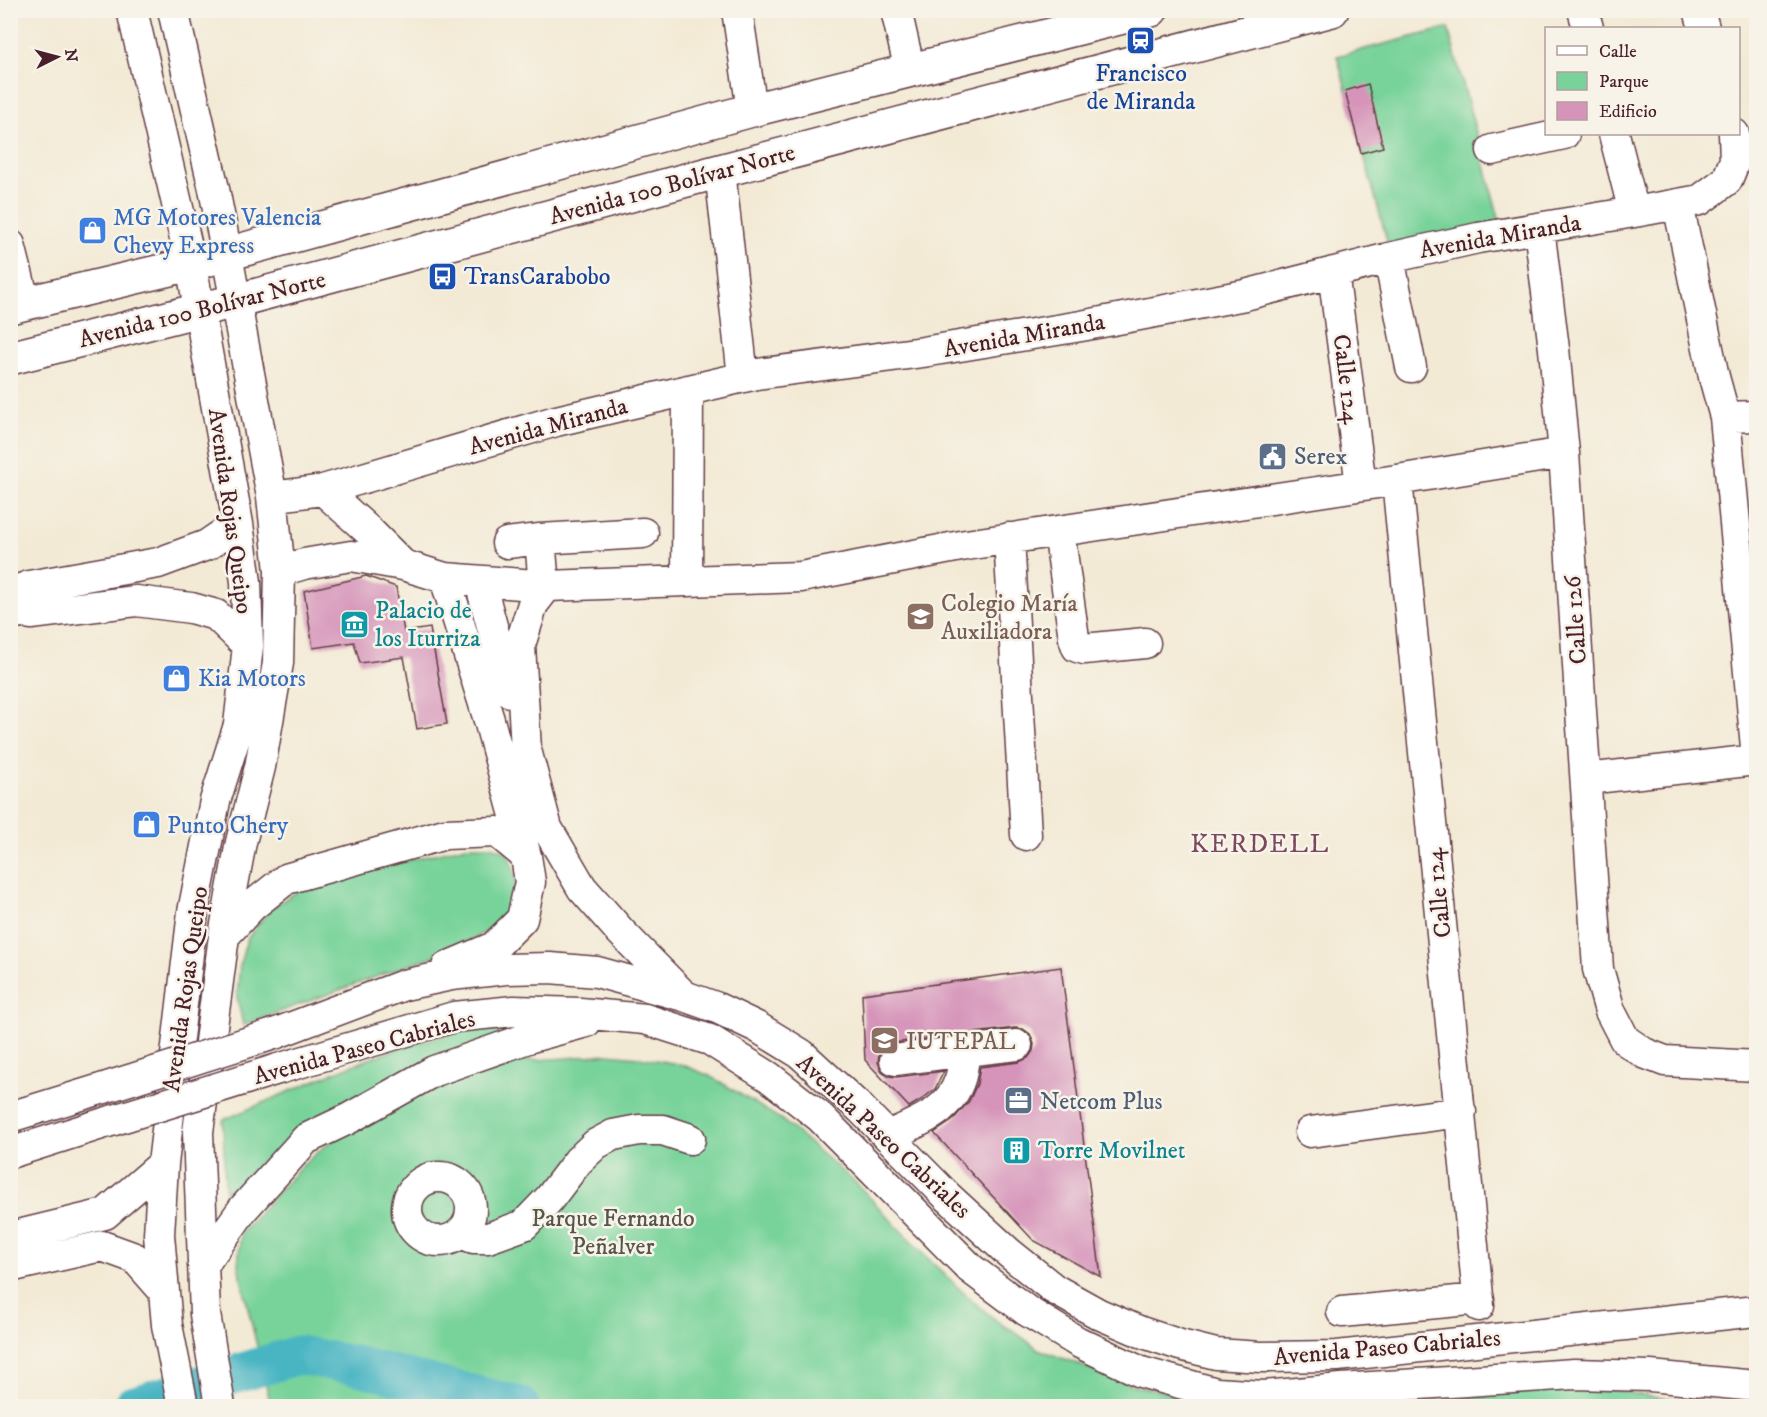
<svg xmlns="http://www.w3.org/2000/svg" width="1767" height="1417" font-family="'IM FELL DW Pica',serif">
  <rect width="100%" height="100%" fill="#f7f3e8"/>
  <filter id="ink" filterUnits="userSpaceOnUse"><feTurbulence type="fractalNoise" baseFrequency=".0167" numOctaves="2"/><feDisplacementMap in="SourceGraphic" scale="12" xChannelSelector="R" yChannelSelector="G"/><feConvolveMatrix kernelMatrix="1 2 1 2 8 2 1 2 1" color-interpolation-filters="sRGB"/></filter>
  <filter id="wash" filterUnits="userSpaceOnUse"><feTurbulence type="fractalNoise" baseFrequency=".008" numOctaves="4" result="noise"/><feDisplacementMap in="SourceGraphic" scale="24" xChannelSelector="R" yChannelSelector="G"/><feGaussianBlur stdDeviation="1.35" result="paint"/><feColorMatrix in="noise" values="0 0 0 0 0 0 0 0 0 0 0 0 0 0 0 0 0 1.4 0 .05"/><feComposite in="paint" operator="in"/></filter>
  <g filter="url(#wash)">
    <rect width="100%" height="100%" fill="#f3ead5"/>
    <path fill="#78d39a" stroke="#617962" stroke-width="1.5" d="M1448,28l53,198 -111,26 -53,-196z
      M466,846h24l16,5c12,23 11,35 7,60l-24,19 -31,17 -215,78 -6,-28 3,-33 7,-25 16,-21 16,-15 25,-16z
      M526,1024l-256,133 -45,36 -2,-73c76,-32 162,-74 243,-89 19,-4 40,-5 60,-7z
      M607,1054l32,3 44,8 29,12 70,43 75,64 59,63 55,53 31,25 10,5 26,19 97,37 44,8 35,12h-943l-33,-141 3,-32 59,-65 28,-25 79,-46 98,-35 62,-4z
      M1588,1385l63,12 102,9h-371z"/>
    <g fill="none" stroke-linecap="round" stroke-linejoin="round">
      <path stroke="#48b5c3" stroke-width="39" d="M132,1406l166,-51 60,11 162,40"/>
    </g>
    <g id="blocks">
      <path fill="#d694ba" d="M1368,84l15,63 -22,6 -16,-62z
        M366,576l30,11 8,45 26,-4 17,96 -30,5 -13,-72 -44,6 -6,-21 -41,6 -9,-57z
        M1061,967l40,310 -68,-37 -99,-107 18,-12 17,-20 8,-17 3,-17 39,-5 9,-4 5,-7 1,-7 -4,-10 -7,-5 -8,-1 -122,15 -8,3 -6,7 -1,9 3,8 7,6 9,1 47,-6 -9,18 -14,11 -12,7 -44,-47 -3,-66z"/>
    </g>
  </g>
  <g filter="url(#ink)">
    <use href="#blocks" fill-opacity="0" stroke="#633d44" stroke-width="1.5"/>
    <g fill="none" stroke-linecap="round" stroke-linejoin="round">
      <defs>
        <path id="minor" d="M132,10l59,254 47,260 8,58 2,64 -9,79 -24,76 -22,111 -30,252 -4,71 8,90 16,81
          M173,10l41,179 13,66 45,242 8,74 -2,92 -18,104 -19,75 -9,48 -8,46 -26,196 7,182 15,92
          M737,10l15,100
          M896,10l14,61
          M1583,10l5,18
          M1699,10l5,18
          M1614,134l20,78
          M1492,150l72,-16
          M720,171l23,206
          M1678,204l36,173 11,40 31,330
          M1539,228l15,121 10,104 34,516 12,42 15,29 19,13 21,8 91,5
          M10,245l15,59
          M1389,258l22,109
          M1333,272l28,213
          M1725,417l31,-1
          M1397,480l82,826
          M323,490l48,43 32,32
          M272,497l51,-7 233,-69 201,-47 166,-22 158,-26 164,-31 144,-37 89,-20 162,-27 60,-11 27,-20 8,-20 -1,-26
          M1059,531l15,107 3,9 7,2 61,-6
          M1009,538l17,297
          M507,543l33,-4
          M280,571l24,-7 47,-8 52,9 42,13 102,8 254,-9 165,-32 431,-65 167,-27
          M445,578l44,142 37,136 4,26 -8,37 -28,28 -47,20
          M687,581l1,-191
          M480,582l30,110
          M544,586l-4,-47 103,-6
          M547,586l-14,18 -13,41 6,105 21,78 35,60 38,43 64,65
          M10,593l19,-7 129,-23 49,-18 31,-21
          M10,611l21,3 105,-13 55,7 25,7 32,31
          M1586,779l170,-19
          M224,936l28,-30 34,-27 159,-45 52,-2 29,24
          M274,1034l130,-49 47,-10 55,-6 44,-1 47,4 87,24 31,11 42,20 44,27 60,55 87,88 61,56 45,36 45,25 42,18 39,13 36,9 45,3 76,-1 419,-45
          M895,1060l70,-9
          M278,1069l176,-52 60,-6 66,2 65,6 65,21 59,37 51,40 151,152 56,42 51,31 63,30 75,21 48,3 77,-7 233,-15 76,2 106,10
          M10,1117l94,-29
          M1310,1132l151,-20
          M888,1136c29,-14 61,-23 72,-57 3,-9 3,-19 5,-28l52,-6
          M10,1153l104,-33
          M407 1209a32 32 0 1 1 64 0a32 32 0 1 1-64 0Z
          M461,1233l12,5h15l36,-13 25,-26 29,-38 18,-17 17,-9 26,-5h24l27,9
          M10,1237l95,-23 58,-50
          M203,1265l40,-56 63,-70 42,-20 86,-48 97,-34 55,-15
          M10,1267l92,-21 33,12 29,33
          M1342,1312l137,-13"/>
        <path id="major" d="M10,307l181,-43 561,-154 399,-100
          M10,358l225,-57 485,-130 612,-161"/>
      </defs>
      <use href="#minor" stroke="#633d44" stroke-width="33"/>
      <use href="#major" stroke="#633d44" stroke-width="36"/>
      <use href="#minor" stroke="#fff" stroke-width="30"/>
      <use href="#major" stroke="#fff" stroke-width="33"/>
      <defs>
        <path id="minor-bridge" d="M104,1088l170,-54
          M114,1120l164,-51"/>
      </defs>
      <use href="#minor-bridge" stroke="#633d44" stroke-width="33" stroke-linecap="butt"/>
      <use href="#minor-bridge" stroke="#fff" stroke-width="30"/>
    </g>
  </g>
  <defs>
    <symbol id="station-square" viewBox="-11 -11 22 22"><rect x="-9" y="-9" width="18" height="18" rx="4" fill="#1a4fb4" stroke="#f7f3e8"/><path d="M-3-6H3Q5-6 5-4V2Q5 4 3 4L4.5 6H3L1.5 4h-3L-3 6H-4.5L-3 4Q-5 4-5 2V-4Q-5-6-3-6ZM-3.5-4v3h7v-3ZM-3.5 1v1.5H-2V1ZM2 1v1.5H3.5V1Z" fill="#fff"/></symbol>
    <symbol id="shop-square" viewBox="-11 -11 22 22"><rect x="-9" y="-9" width="18" height="18" rx="4" fill="#3f7fe0" stroke="#f7f3e8"/><path d="M-5-2.5h2.3a2.7 3.5 0 0 1 5.4 0H5L5.5 6h-11ZM-1.5-2.5h3a1.5 2.3 0 0 0-3 0Z" fill="#fff"/></symbol>
    <symbol id="bus-square" viewBox="-11 -11 22 22"><rect x="-9" y="-9" width="18" height="18" rx="4" fill="#1a4fb4" stroke="#f7f3e8"/><path d="M-5-6H5V4H4V6H2V4H-2V6H-4V4H-5ZM-3.5-4V0h7V-4ZM-3.5 1.2v1.5H-2V1.2ZM2 1.2v1.5H3.5V1.2Z" fill="#fff"/></symbol>
    <symbol id="civic-square" viewBox="-11 -11 22 22"><rect x="-9" y="-9" width="18" height="18" rx="4" fill="#5c6f8a" stroke="#f7f3e8"/><path d="M-.6-6.5H3V-4.5H.6V-3L4-1V1h2V6H-6V1h2V-1L-.6-3ZM-1.2 2.5V6h2.4V2.5Z" fill="#fff"/></symbol>
    <symbol id="university-square" viewBox="-11 -11 22 22"><rect x="-9" y="-9" width="18" height="18" rx="4" fill="#8d6e63" stroke="#f7f3e8"/><path d="M0-5L7-2L0 1L-7-2ZM-4 1L0 2.5L4 1V4Q0 6-4 4Z" fill="#fff"/></symbol>
    <symbol id="museum-square" viewBox="-11 -11 22 22"><rect x="-9" y="-9" width="18" height="18" rx="4" fill="#0f9aa8" stroke="#f7f3e8"/><path d="M0-6L6-3V-2H-6V-3ZM-5-1h2V3h-2ZM-1-1h2V3h-2ZM3-1h2V3H3ZM-6 4H6V6H-6Z" fill="#fff"/></symbol>
    <symbol id="office-square" viewBox="-11 -11 22 22"><rect x="-9" y="-9" width="18" height="18" rx="4" fill="#5c6f8a" stroke="#f7f3e8"/><path d="M-6-3h4V-5.5h4V-3h4V5H-6ZM-1-4.5V-3h2v-1.5ZM-6 0V1H6V0Z" fill="#fff"/></symbol>
    <symbol id="building-square" viewBox="-11 -11 22 22"><rect x="-9" y="-9" width="18" height="18" rx="4" fill="#0f9aa8" stroke="#f7f3e8"/><path d="M-4-6H4V6H1V3H-1V6H-4ZM-2.5-4.3h1.7v1.8h-1.7ZM.8-4.3h1.7v1.8H.8ZM-2.5-1h1.7V.8h-1.7ZM.8-1h1.7V.8H.8Z" fill="#fff"/></symbol>
  </defs>
  <g fill-rule="evenodd">
    <use href="#station-square" x="1124" y="24" width="33" height="33"/>
    <use href="#shop-square" x="76" y="214" width="33" height="33"/>
    <use href="#bus-square" x="426" y="260" width="33" height="33"/>
    <use href="#civic-square" x="1256" y="440" width="33" height="33"/>
    <use href="#university-square" x="904" y="600" width="33" height="33"/>
    <use href="#museum-square" x="338" y="608" width="33" height="33"/>
    <use href="#shop-square" x="160" y="662" width="33" height="33"/>
    <use href="#shop-square" x="130" y="808" width="33" height="33"/>
    <use href="#university-square" x="868" y="1024" width="33" height="33"/>
    <use href="#office-square" x="1002" y="1084" width="33" height="33"/>
    <use href="#building-square" x="1000" y="1134" width="33" height="33"/>
  </g>
  <g text-anchor="middle" stroke-width="5" stroke-linejoin="round" paint-order="stroke">
    <g font-size="24" fill="#164399" stroke="#f7f3e8">
      <text x="1141" y="81">Francisco<tspan x="1141" dy="28">de Miranda</tspan></text>
      <text x="464" y="284" text-anchor="start">TransCarabobo</text>
    </g>
    <g font-size="24" fill="#4a1f2b" stroke="#f7f3e8">
      <text transform="translate(672 184) rotate(-15)" y="8">Avenida 100 Bolívar Norte</text>
      <text transform="translate(1500 236) rotate(-10)" y="8">Avenida Miranda</text>
      <text transform="translate(202 309) rotate(-14)" y="8">Avenida 100 Bolívar Norte</text>
      <text transform="translate(1024 335) rotate(-10)" y="8">Avenida Miranda</text>
      <text transform="translate(1347 379) rotate(83)" y="8">Calle 124</text>
      <text transform="translate(548 426) rotate(-15)" y="8">Avenida Miranda</text>
      <text transform="translate(231 511) rotate(82)" y="8">Avenida Rojas Queipo</text>
      <text transform="translate(1575 620) rotate(-94)" y="8">Calle 126</text>
      <text transform="translate(1438 893) rotate(-96)" y="8">Calle 124</text>
      <text transform="translate(185 989) rotate(-82)" y="8">Avenida Rojas Queipo</text>
      <text transform="translate(364 1047) rotate(-15)" y="8">Avenida Paseo Cabriales</text>
      <text transform="translate(884 1136) rotate(43)" y="8">Avenida Paseo Cabriales</text>
      <text transform="translate(1387 1347) rotate(-5)" y="8">Avenida Paseo Cabriales</text>
    </g>
    <g font-size="24" fill="#366cbe" stroke="#f7f3e8" text-anchor="start">
      <text x="113" y="225">MG Motores Valencia<tspan x="113" dy="28">Chevy Express</tspan></text>
      <text x="198" y="686">Kia Motors</text>
      <text x="167" y="833">Punto Chery</text>
    </g>
    <g font-size="24" fill="#4e5e75" stroke="#f7f3e8" text-anchor="start">
      <text x="1294" y="464">Serex</text>
      <text x="1040" y="1109">Netcom Plus</text>
    </g>
    <g font-size="24" fill="#785e54" stroke="#f7f3e8" text-anchor="start">
      <text x="941" y="611">Colegio María<tspan x="941" dy="28">Auxiliadora</tspan></text>
      <text x="906" y="1049">IUTEPAL</text>
    </g>
    <g font-size="24" fill="#0d838f" stroke="#f7f3e8" text-anchor="start">
      <text x="375" y="618">Palacio de<tspan x="375" dy="28">los Iturriza</tspan></text>
      <text x="1038" y="1158">Torre Movilnet</text>
    </g>
    <g font-size="24" fill="#58554c" stroke="#f7f3e8">
      <text x="613" y="1226">Parque Fernando<tspan x="613" dy="28">Peñalver</tspan></text>
    </g>
    <g font-size="26" letter-spacing="1.5" fill="#7b485d" stroke="#f7f3e8">
      <text x="1260" y="852">KERDELL</text>
    </g>
  </g>
  <rect width="1767" height="1417" fill="none" stroke="#f7f3e8" stroke-width="36"/>
  <rect x="1545" y="27" width="195" height="108" fill="#f7f3e8" stroke="#b29e9c" stroke-width="1.5"/>
  <rect x="1557" y="46" width="30" height="9" fill="#ffffff" stroke="#b29e9c" stroke-width="1.5"/>
  <text x="1599" y="57" font-size="18" fill="#4a1f2b">Calle</text>
  <rect x="1557" y="72" width="30" height="18" fill="#78d39a" stroke="#b29e9c" stroke-width="1.5"/>
  <text x="1599" y="87" font-size="18" fill="#4a1f2b">Parque</text>
  <rect x="1557" y="102" width="30" height="18" fill="#d694ba" stroke="#b29e9c" stroke-width="1.5"/>
  <text x="1599" y="117" font-size="18" fill="#4a1f2b">Edificio</text>
  <g transform="translate(57 57) rotate(84)" stroke="#f7f3e8" stroke-width="4.5" paint-order="stroke">
  <path d="M0-4.5L10 22L0 15L-10 22Z" fill="#4a1f2b"/>
  <text y="-9" font-size="16" font-weight="bold" text-anchor="middle" fill="#4a1f2b">N</text>
  </g>
</svg>
